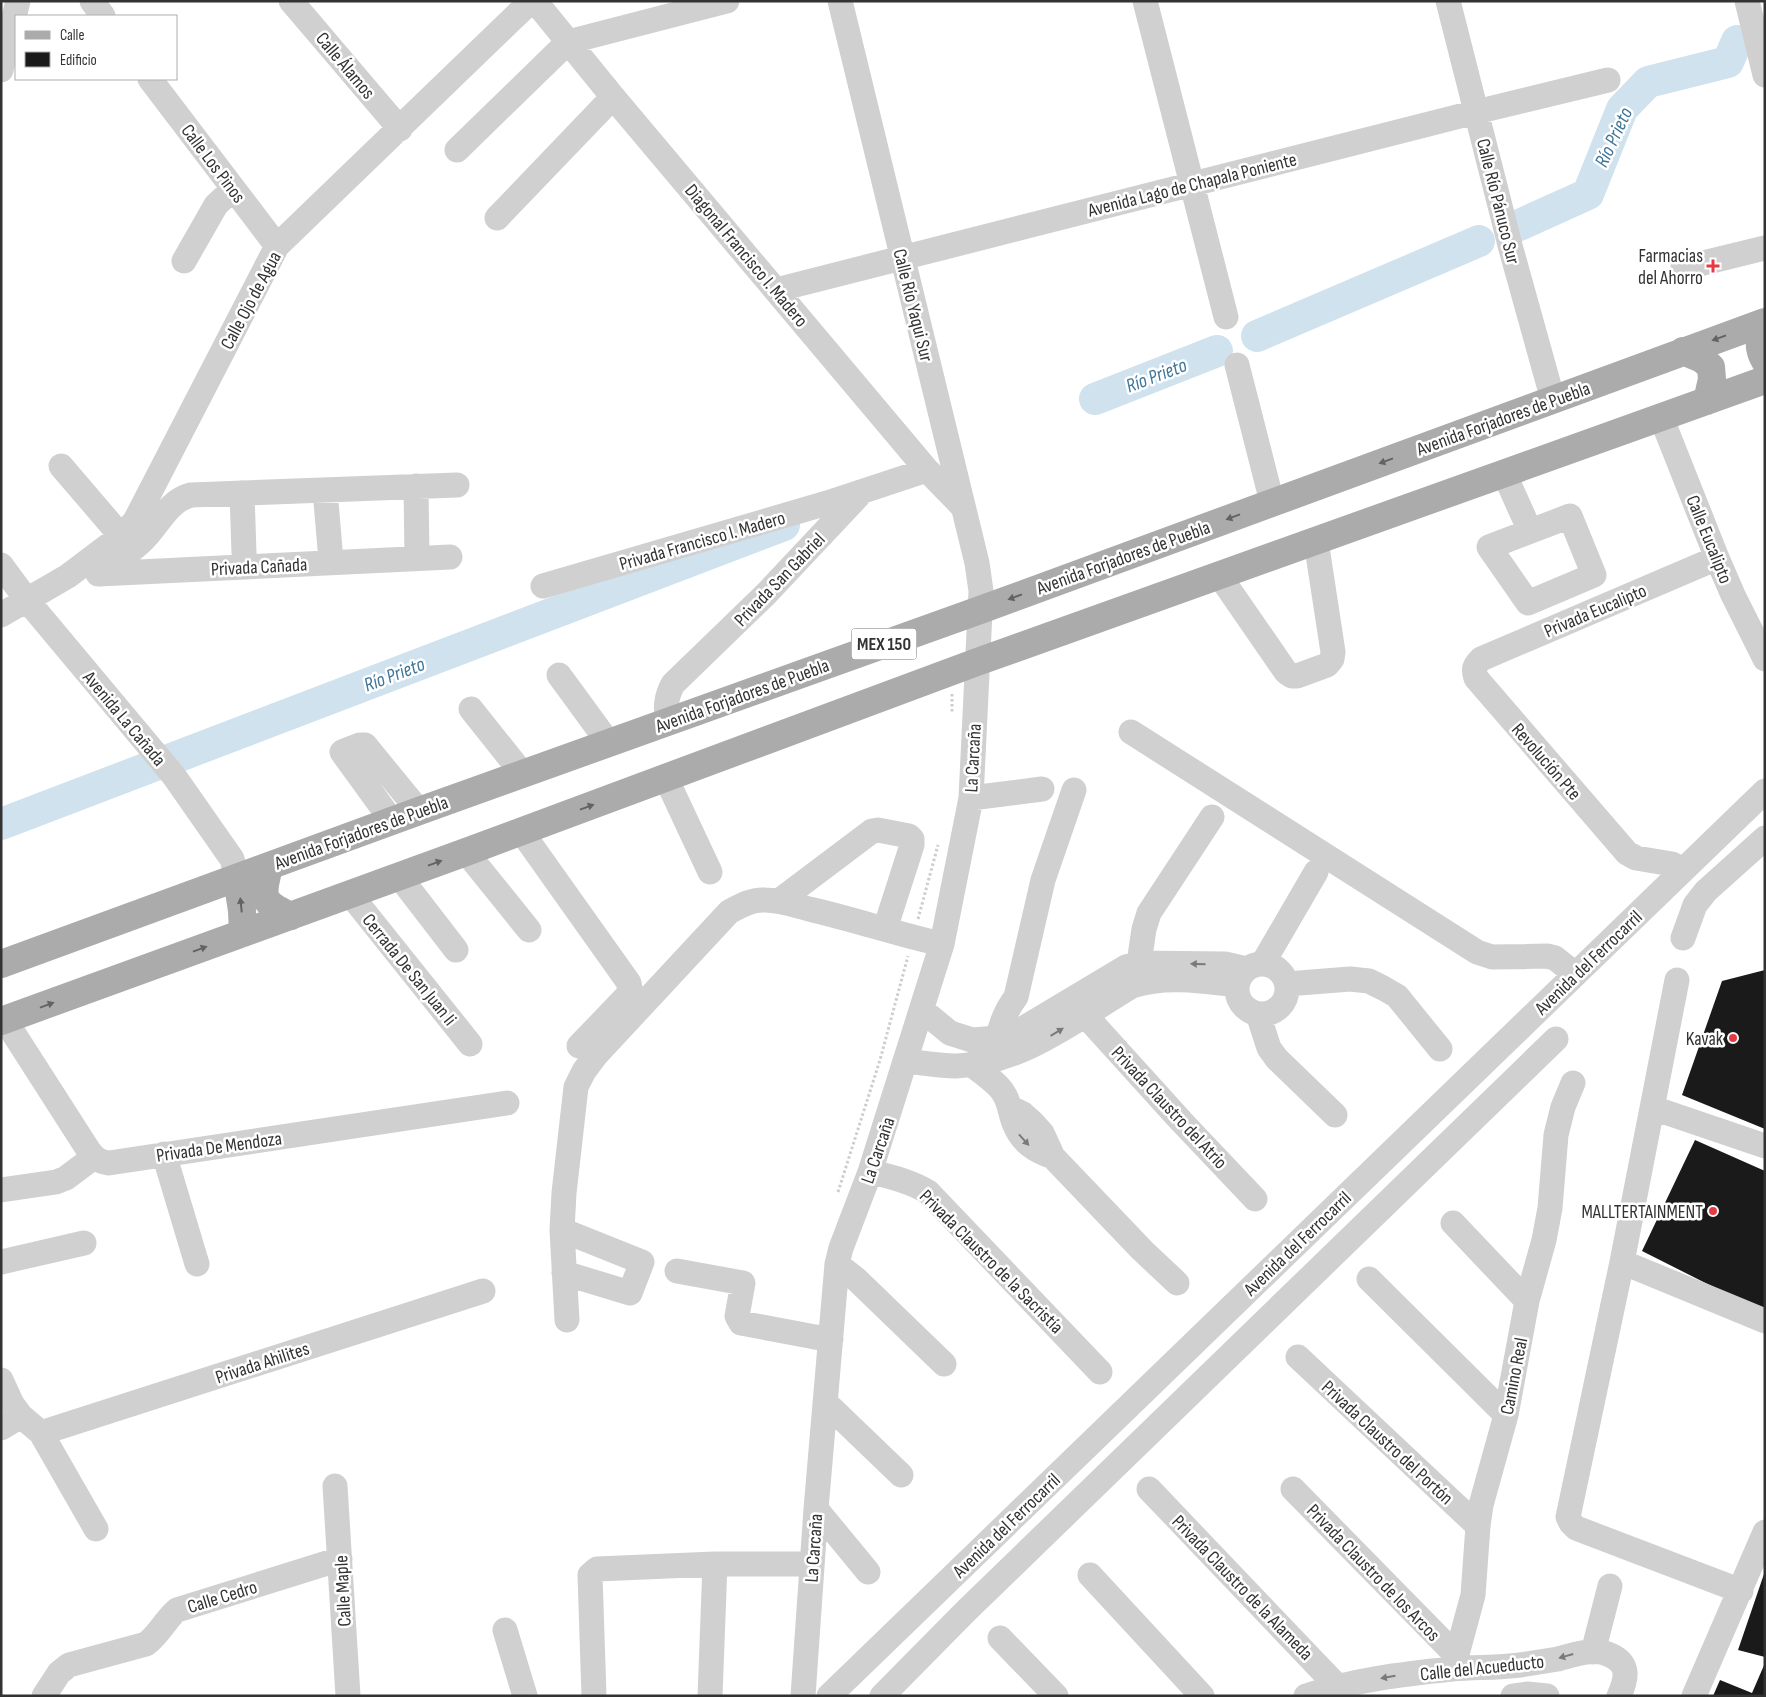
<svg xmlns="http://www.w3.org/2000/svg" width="1766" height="1697" font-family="'Sofia Sans Condensed',sans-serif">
  <rect width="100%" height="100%" fill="#fff"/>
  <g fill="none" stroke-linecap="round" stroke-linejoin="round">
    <path stroke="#cfe2ee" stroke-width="32" d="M1517,226l71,-32 34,-85 26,-27 80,-20 9,-21
      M1257,336l222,-95
      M1095,399l122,-48
      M1,824l783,-299"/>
  </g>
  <path fill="#1a1a1a" d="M1765,970v159l-83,-34 40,-114z
    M1695,1140l70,31v142l-123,-62z
    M1764,1574h1v83l-27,-7z
    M1765,1663v33h-52l7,-16 32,13z"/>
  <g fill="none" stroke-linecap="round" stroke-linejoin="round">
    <path stroke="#cdcdcd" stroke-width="3" stroke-dasharray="2.5 2.5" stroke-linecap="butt" d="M952,694v19
      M918,919l20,-74
      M838,1192l42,-132 28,-104"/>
    <path stroke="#d0d0d0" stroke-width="25" d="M92,1l11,15
      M291,1l109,128
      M535,1l78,96 314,373 35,36
      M1145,1l81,316
      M1448,1l63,248 42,151
      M1747,1l18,74
      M1,70l17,-69
      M150,79l127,167
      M457,150l111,-108 159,-41
      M497,218l116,-121
      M184,261l32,-56 17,-16
      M1683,268l82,-20
      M776,290l700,-178 132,-32
      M1237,365l35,137
      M1661,417l56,141 16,37 32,64
      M61,466l60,70
      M1504,473l26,58
      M416,486l1,72
      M325,490l5,59
      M242,493l2,60
      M1570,516l24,59 -66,28 -39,-56z
      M1,565l25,34 148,177 58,83 5,19
      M98,574l352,-17
      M102,574c13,-11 27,-21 39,-32 17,-15 26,-41 50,-47l266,-10
      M1219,575l67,97 6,4h5l30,-11 5,-6 1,-7 -17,-111
      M543,586l284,-83 100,-33
      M1,615l67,-39 53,-40 14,-15 142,-275 254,-245
      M559,675l49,67
      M471,709l51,64
      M668,722c-3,-15 -2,-25 5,-38l93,-90 95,-101
      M1131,732l346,220 15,5 55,-1 8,2 20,16
      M666,778l44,94
      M971,798l71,-9
      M392,821l-50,-69 18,-7h5l54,66
      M521,831l108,152 1,5 -3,8 -48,50
      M466,852l63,78
      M1683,870l-11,-6 -36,-6 -9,-5 -151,-175c-3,-9 -2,-12 5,-19l236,-101
      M399,876l57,74
      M350,894l120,150
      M779,901l93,-70 6,-1 31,6 3,3v6l-27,84
      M1683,938l12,-33 11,-14 59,-53
      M1139,963l5,-34 5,-16 63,-96
      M1263,963l53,-91
      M1237 989a25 25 0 1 1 50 0a25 25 0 1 1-50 0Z
      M1287,984l63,-5 19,2 14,7 14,8 43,53
      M922,1010l28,23 22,7 26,-2 21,-7 107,-64 13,-4 86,1 21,5
      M1258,1014l11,34 8,11 58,56
      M1085,1015l96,106 74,78
      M5,1020l84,131c6,8 11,11 20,12l398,-60
      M998,1038c3,-16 8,-28 18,-41l27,-117 31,-90
      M906,1061c16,2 33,5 50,5 65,-2 122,-48 176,-80 33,-11 71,-5 105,-1
      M972,1065c9,7 27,19 32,29 6,9 6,19 10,29 7,19 21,28 39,34
      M1011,1108l12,6 10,9 9,10 11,24 89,93 35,33
      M1653,1108l112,38
      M164,1154l33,110
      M870,1172c20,4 40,9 58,20l172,180
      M1,1190l55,-8 10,-4 28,-21
      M1453,1223l74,78
      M562,1230l80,32 -12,31 -66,-20
      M1,1262l83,-19
      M1622,1262l55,-282
      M837,1264l19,15 88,85
      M677,1271l66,12 -6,33 4,7 74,14 16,2
      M1369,1279l137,136
      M567,1320l-5,-90 2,-37 12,-106 8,-16 12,-16 133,-143c11,-6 23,-13 36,-12 16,0 32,6 48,10 44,10 86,25 129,34
      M1298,1357l180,169
      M1,1380l11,24 9,12 20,17 55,96
      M825,1402l76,73
      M1,1428l20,-12
      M41,1433l442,-142
      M335,1486l13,210
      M1149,1489l188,197
      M1293,1489l163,166
      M816,1509l52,63
      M1090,1575l112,121
      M1741,1591l-165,-63 -5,-5 -3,-6 54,-255 143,59
      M505,1630l20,66
      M1000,1638l56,58
      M1593,1652l17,-66
      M1453,1669l20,-74 5,-69 3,-21 25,-90 21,-114 17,-61 6,-32 6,-73 7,-28 10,-24
      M44,1696l15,-23 10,-8 77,-21c13,-9 19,-24 31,-34l163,-51
      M594,1696l-4,-121 7,-6 118,-5h97
      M710,1696l5,-132
      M803,1696l13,-187 21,-245 4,-16 29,-76 72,-228 29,-146 10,-207 -4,-28 -137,-562
      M829,1696l936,-905
      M882,1696l84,-85 590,-572
      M1306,1696c47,-16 97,-22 146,-27 23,-2 46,-1 68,-4 13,-2 26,-4 38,-6 16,-4 36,-12 52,-4 20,9 17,23 9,41
      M1513,1696l14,-2 20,2
      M1694,1696l71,-164"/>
    <path stroke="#ababab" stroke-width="28" d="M1765,324c-6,14 -8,24 0,37
      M1683,351l19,8 9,8 1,12 -5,22
      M269,867c-8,31 -8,35 22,49
      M237,878l5,33 1,22
      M1,964l418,-153 561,-201 785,-288
      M1,1021l465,-169 511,-190 788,-282"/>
  </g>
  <defs><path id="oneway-solid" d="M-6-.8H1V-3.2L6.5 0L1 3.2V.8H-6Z" transform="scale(1.25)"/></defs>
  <g fill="#636363">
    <use href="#oneway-solid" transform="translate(1719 338) rotate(160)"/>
    <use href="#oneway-solid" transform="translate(1386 461) rotate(160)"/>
    <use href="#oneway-solid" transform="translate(1233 517) rotate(160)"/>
    <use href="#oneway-solid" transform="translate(1015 597) rotate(160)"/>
    <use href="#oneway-solid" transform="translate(587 807) rotate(-20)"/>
    <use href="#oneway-solid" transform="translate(435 863) rotate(-20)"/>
    <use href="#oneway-solid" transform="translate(241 905) rotate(-96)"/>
    <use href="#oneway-solid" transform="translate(200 949) rotate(-20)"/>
    <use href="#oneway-solid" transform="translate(47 1005) rotate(-20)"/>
  </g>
  <g fill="#7a7a7a">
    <use href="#oneway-solid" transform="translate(1198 964) rotate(-179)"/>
    <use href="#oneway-solid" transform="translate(1057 1032) rotate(-31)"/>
    <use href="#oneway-solid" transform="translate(1024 1140) rotate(48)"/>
    <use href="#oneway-solid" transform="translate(1566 1656) rotate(164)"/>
    <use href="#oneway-solid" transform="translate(1388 1677) rotate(170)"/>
  </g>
  <g fill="#e63946" stroke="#fff" stroke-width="2">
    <path d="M1710.5 258.5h5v5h5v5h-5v5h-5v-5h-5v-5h5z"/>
    <circle cx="1733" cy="1038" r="5"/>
    <circle cx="1713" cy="1211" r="5"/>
  </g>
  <g text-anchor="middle" stroke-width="5" stroke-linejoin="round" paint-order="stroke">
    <rect fill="#fff" stroke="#707070" stroke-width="1" x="851.5" y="628.5" width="65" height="31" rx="4"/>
    <g font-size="18" font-weight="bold" fill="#333">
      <text x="884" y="650">MEX 150</text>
    </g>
    <g font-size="19" fill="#333" stroke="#fff">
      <text transform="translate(346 65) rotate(50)" y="7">Calle Álamos</text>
      <text transform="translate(214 163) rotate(53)" y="7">Calle Los Pinos</text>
      <text transform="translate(1192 184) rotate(-14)" y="7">Avenida Lago de Chapala Poniente</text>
      <text transform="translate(1499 201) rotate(76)" y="7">Calle Río Pánuco Sur</text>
      <text transform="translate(747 255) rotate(50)" y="7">Diagonal Francisco I. Madero</text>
      <text transform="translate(250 300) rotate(-62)" y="7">Calle Ojo de Agua</text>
      <text transform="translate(914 305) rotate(76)" y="7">Calle Río Yaqui Sur</text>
      <text transform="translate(1503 418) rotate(-20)" y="7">Avenida Forjadores de Puebla</text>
      <text transform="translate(1710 539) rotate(68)" y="7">Calle Eucalipto</text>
      <text transform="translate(702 540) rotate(-16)" y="7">Privada Francisco I. Madero</text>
      <text transform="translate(1123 557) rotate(-20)" y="7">Avenida Forjadores de Puebla</text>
      <text transform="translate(259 566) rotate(-3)" y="7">Privada Cañada</text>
      <text transform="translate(779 579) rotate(-46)" y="7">Privada San Gabriel</text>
      <text transform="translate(1595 610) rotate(-23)" y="7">Privada Eucalipto</text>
      <text transform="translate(742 695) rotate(-20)" y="7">Avenida Forjadores de Puebla</text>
      <text transform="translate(125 718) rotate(50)" y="7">Avenida La Cañada</text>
      <text transform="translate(972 758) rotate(-87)" y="7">La Carcaña</text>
      <text transform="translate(1547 761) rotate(49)" y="7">Revolución Pte</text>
      <text transform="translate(361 832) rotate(-20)" y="7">Avenida Forjadores de Puebla</text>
      <text transform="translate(1588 962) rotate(-44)" y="7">Avenida del Ferrocarril</text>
      <text transform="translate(410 969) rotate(51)" y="7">Cerrada De San Juan Ii</text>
      <text transform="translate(1170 1107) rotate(47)" y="7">Privada Claustro del Atrio</text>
      <text transform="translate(219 1146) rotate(-8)" y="7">Privada De Mendoza</text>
      <text transform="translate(877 1150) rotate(-71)" y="7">La Carcaña</text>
      <text transform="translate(1297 1243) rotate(-44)" y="7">Avenida del Ferrocarril</text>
      <text transform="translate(992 1261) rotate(45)" y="7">Privada Claustro de la Sacristía</text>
      <text transform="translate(262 1362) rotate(-18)" y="7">Privada Ahilites</text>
      <text transform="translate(1513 1376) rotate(-79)" y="7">Camino Real</text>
      <text transform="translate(1388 1442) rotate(43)" y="7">Privada Claustro del Portón</text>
      <text transform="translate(1006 1525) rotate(-44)" y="7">Avenida del Ferrocarril</text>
      <text transform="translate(813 1548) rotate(-86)" y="7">La Carcaña</text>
      <text transform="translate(1374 1572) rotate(46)" y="7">Privada Claustro de los Arcos</text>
      <text transform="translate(1243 1587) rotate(46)" y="7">Privada Claustro de la Alameda</text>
      <text transform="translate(342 1591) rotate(-93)" y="7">Calle Maple</text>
      <text transform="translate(222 1596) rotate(-17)" y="7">Calle Cedro</text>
      <text transform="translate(1482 1667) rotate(-6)" y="7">Calle del Acueducto</text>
    </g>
    <g font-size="19" fill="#333" stroke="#fff" text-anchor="end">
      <text x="1703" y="262">Farmacias<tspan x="1703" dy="22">del Ahorro</tspan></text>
      <text x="1723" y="1045">Kavak</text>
      <text x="1703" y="1218">MALLTERTAINMENT</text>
    </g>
    <g font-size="20" font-style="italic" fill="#3f7597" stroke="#fff">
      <text transform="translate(1613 137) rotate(-65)" y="7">Río Prieto</text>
      <text transform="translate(1156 375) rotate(-21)" y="7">Río Prieto</text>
      <text transform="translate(394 674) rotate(-21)" y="7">Río Prieto</text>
    </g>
  </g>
  <rect width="1766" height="1697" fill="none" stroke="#333333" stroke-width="5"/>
  <rect x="15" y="15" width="162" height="65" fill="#ffffff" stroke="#adadad"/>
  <rect x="25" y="31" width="25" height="8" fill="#ababab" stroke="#adadad"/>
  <text x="60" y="40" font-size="15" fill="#333333">Calle</text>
  <rect x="25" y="52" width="25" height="15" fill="#1a1a1a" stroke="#adadad"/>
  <text x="60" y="65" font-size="15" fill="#333333">Edificio</text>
</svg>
